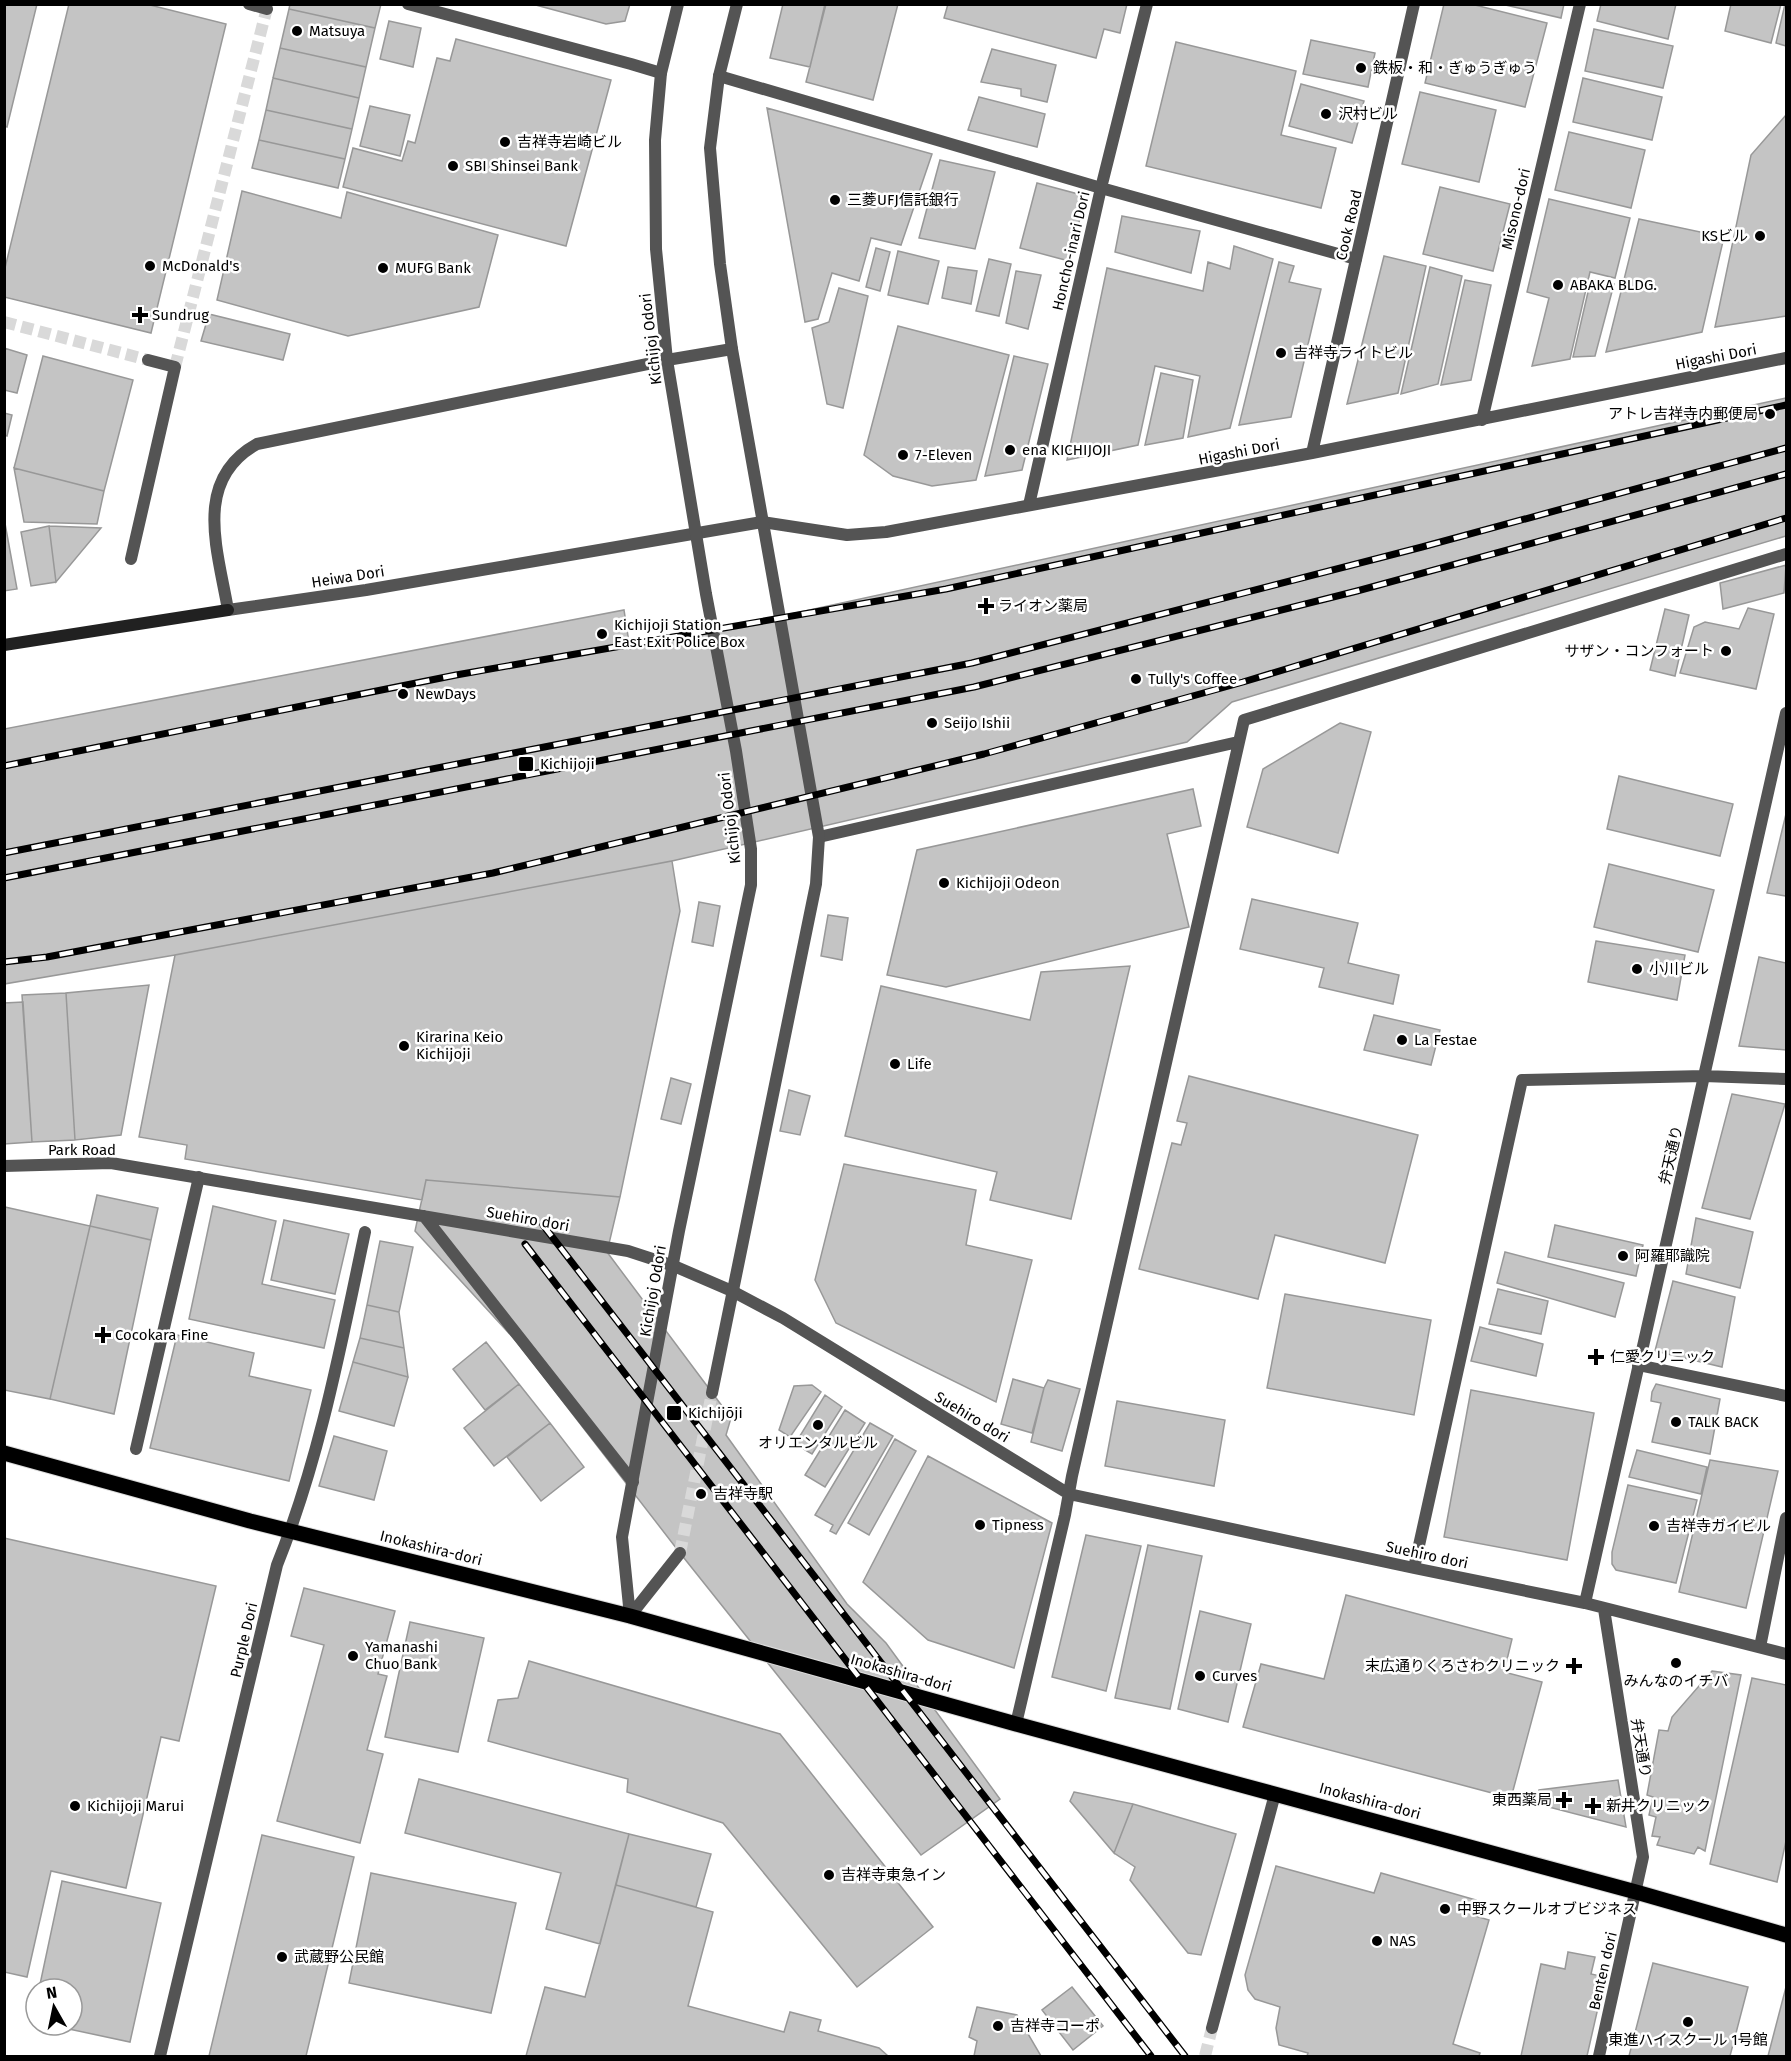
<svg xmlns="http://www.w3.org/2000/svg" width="1791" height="2061" font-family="'Fira Sans','Noto Sans JP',sans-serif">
  <rect width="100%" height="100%" fill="#fff"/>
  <path fill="#c4c4c4" stroke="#989898" stroke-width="1.5" d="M4,4h33l-30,123 -3,-1z
    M69,4h77l80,20 -75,309 -147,-36v-25z
    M290,4h91l-6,24 -86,-19z
    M532,4h98l-5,17 -19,3z
    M783,4h42l-15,63 -40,-9z
    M826,4h72l-25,96 -67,-18z
    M948,4h179l-7,29 -16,-4 -8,29 -152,-40z
    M1444,4h27l76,19 -22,84 -100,-24z
    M1501,4h63l-3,14z
    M1601,4h75l-8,35 -71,-18z
    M1731,4h50l-10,39 -46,-12z
    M1785,4h1v42l-10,-3z
    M289,9l86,19 -9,39 -86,-19z
    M389,21l32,7 -8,39 -33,-8z
    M1594,29l79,17 -10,42 -78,-17z
    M456,39l155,41 -45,166 -223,-59 10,-39 49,13 6,-20 7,2 22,-85 13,3z
    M1311,40l64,13 -7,34 -65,-13z
    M1176,42l120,29 -15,64 55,13 -15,60 -175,-42z
    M280,48l86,19 -7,31 -86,-20z
    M992,49l64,16 -9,37 -26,-6v-7l-40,-7z
    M273,78l86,20 -7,31 -86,-19z
    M1583,78l79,19 -10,43 -79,-18z
    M1301,84l63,17 -12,42 -63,-17z
    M1420,92l76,18 -17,72 -77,-18z
    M979,97l66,17 -8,33 -69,-17z
    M370,106l40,9 -10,41 -40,-10z
    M767,108l165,46 -31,91 -30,-7 -12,43 -27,-8 -14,46 -13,3z
    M266,110l86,19 -7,30 -86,-19z
    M1786,115v201l-71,11 36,-172z
    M1569,132l76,18 -14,58 -76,-18z
    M259,140l86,19 -7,29 -86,-20z
    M940,160l55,12 -20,77 -56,-11z
    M1037,183l41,11 6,9 -15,58 -49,-13z
    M1440,187l70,17 -17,67 -70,-17z
    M242,191l99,27 6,-26 151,43 -19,72 -131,29 -131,-36z
    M1549,199l81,19 -15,60 -25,-6 -20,87 -38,7 17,-68 -22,-6z
    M1122,216l78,15 -9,42 -76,-21z
    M1639,219l85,18 -22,95 -96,20z
    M1234,246l39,13 -43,169 -42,9 12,-61 -45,-10 -17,79 -71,15 40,-192 96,23 5,-29 22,7z
    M876,248l14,4 -10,39 -14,-4z
    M898,251l41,10 -11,43 -40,-9z
    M1384,256l42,10 -28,127 -51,11z
    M989,259l22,5 -12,52 -23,-5z
    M1279,262l15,4 -5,16 32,7 -30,128 -52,8z
    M948,267l29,4 -6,33 -29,-6z
    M1430,267l32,9 -24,108 -37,10z
    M1016,271l25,4 -13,54 -22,-6z
    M1591,279l23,5 -19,72 -22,1z
    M1465,280l26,5 -20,95 -30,5z
    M839,288l29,8 -25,112 -16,-4 -15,-76 17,-6z
    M209,314l81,20 -7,26 -82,-19z
    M898,326l111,29 -33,125 -44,6 -39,-10 -29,-21z
    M4,348l23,7 -10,38 -13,-3z
    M43,356l90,24 -29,111 -90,-23z
    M1014,356l34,8 -26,106 -37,6z
    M1161,373l32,7 -10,58 -38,7z
    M1786,398v138l-554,166 -45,40 -515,119 -497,94 -171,29v-255l620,-119 6,39z
    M4,413l8,2 -5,21 -3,-1z
    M14,468l90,23 -7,33 -73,-2z
    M4,518l13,71 -13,2z
    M49,526l52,2 -45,54z
    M49,526l7,56 -25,4 -10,-54z
    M1786,565l-2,28 -61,16 -3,-26z
    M1748,608l26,6 -18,75 -76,-16 14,-46 11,-5 34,7z
    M1665,609l24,6 -14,61 -25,-6z
    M1340,723l31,9 -33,121 -91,-26 16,-58z
    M1619,776l114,28 -13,52 -113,-27z
    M1193,789l8,37 -34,8 22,93 -243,60 -59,-12 30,-125z
    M1786,814v82l-19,-3z
    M672,861l8,50 -60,286 -194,-17 -4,20 -237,-41 2,-14 -48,-8 36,-182z
    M1609,864l105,26 -16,62 -104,-25z
    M1252,899l106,24 -10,40 51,12 -6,29 -74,-17 5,-19 -84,-19z
    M699,902l21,4 -7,40 -21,-4z
    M828,915l20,3 -6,42 -21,-4z
    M1596,941l89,14 -8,45 -89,-18z
    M1759,957l27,6v87l-47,-4z
    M1130,966l-59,253 -81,-19 7,-28 -152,-36 36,-150 149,34 11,-48z
    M149,985l-28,150 -46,5 -9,-147z
    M66,993l9,147 -43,2 -10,-147z
    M23,1002l9,140 -28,2v-141z
    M1374,1015l66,15 -9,35 -67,-15z
    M1189,1076l229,59 -33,128 -110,-28 -17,64 -119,-30 33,-126 9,2 6,-22 -10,-2z
    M671,1078l20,6 -10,40 -20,-5z
    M789,1090l21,6 -10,39 -20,-4z
    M1732,1094l53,10 -35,115 -48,-11z
    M844,1164l132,26 -10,55 66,15 -36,142 -160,-79 -21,-43z
    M426,1180l194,17 -13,55 124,166 -5,17 121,169 39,39 114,156 -79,56 -241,-302 -163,-211 -102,-111z
    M97,1195l61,13 -7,32 -61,-14z
    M213,1206l63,15 -14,63 73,16 -11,48 -135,-29z
    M5,1207l85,19 -40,173 -46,-9z
    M1696,1218l57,14 -13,56 -54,-14z
    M284,1220l65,14 -14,60 -64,-14z
    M1555,1225l88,20 -7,31 -88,-19z
    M90,1226l61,14 -37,174 -64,-15z
    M380,1241l33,6 -14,65 -32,-7z
    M1505,1252l119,31 -9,34 -118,-34z
    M1673,1281l62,16 -13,70 -67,-16z
    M1498,1289l50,12 -7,33 -52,-10z
    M1285,1294l146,26 -17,95 -147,-27z
    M367,1305l32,7 5,36 -44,-10z
    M1480,1327l63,17 -7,32 -65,-15z
    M177,1335l77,18 -5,23 62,14 -22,91 -139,-33z
    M360,1338l44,10 4,29 -55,-15z
    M486,1342l33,42 -34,26 -32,-41z
    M353,1362l55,15 -14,49 -55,-15z
    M1013,1379l31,9 -12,45 -31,-9z
    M1048,1380l32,9 -18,62 -31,-9 13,-54z
    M519,1384l31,39 -56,43 -30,-38z
    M1656,1384l64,15 -10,55 -58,-12 9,-39 -10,-2 1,-9z
    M812,1385l9,7 -31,45 -11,-7 15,-44z
    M1471,1390l123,23 -27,147 -123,-23z
    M825,1395l17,12 -30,47 -17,-10z
    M1117,1401l108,19 -11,66 -109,-20z
    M845,1410l20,13 -40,64 -20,-12z
    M550,1423l34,44 -43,34 -34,-44z
    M870,1423l23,13 -57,98 -6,-3 3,-6 -18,-10z
    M334,1436l53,15 -13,49 -55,-14z
    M895,1439l21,12 -47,84 -21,-12z
    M1637,1450l70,17 -6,27 -72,-17z
    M928,1456l124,67 -38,145 -86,-28 -65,-58z
    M1710,1460l68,11 -32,137 -67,-16z
    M1628,1485l69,15 -21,83 -60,-13 -4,-6v-12z
    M1086,1535l55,11 -35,145 -54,-14z
    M4,1538l212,48 -37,155 -18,-4 -35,151 -75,-17 -24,106 -23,-5z
    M1148,1545l54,11 -32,153 -55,-11z
    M304,1588l91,23 -17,63 9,2 -20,74 16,4 -23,89 -83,-22 47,-176 -33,-9z
    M1346,1595l166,44 -8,33 38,10 -31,116 -268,-71 18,-63 63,15z
    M1200,1611l51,13 -23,98 -50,-13z
    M410,1622l74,16 -26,114 -73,-15z
    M529,1661l251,73 153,193 -76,60 -134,-164 -96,-31 1,-13 -140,-38 10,-41 20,-2z
    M1712,1671l29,4 -36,176 -7,-4 -4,7 -37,-9 3,-8 -8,-1 4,-19 -7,-2 4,-18 -6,-2 12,-65 9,1 4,-14z
    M1752,1678l34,7v156l-9,41 -67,-18z
    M419,1779l210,55 -29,110 -54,-15 15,-56 -156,-40z
    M1618,1780l8,47 -89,-23 2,-14z
    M1074,1792l59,12 -19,49 -44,-52z
    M1133,1804l103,30 -35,121 -13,-2 -58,-73 5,-13 -21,-14z
    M629,1834l82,20 -15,53 -80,-22z
    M262,1835l92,22 -48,199h-97z
    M1276,1866l98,27 7,-20 95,27 -4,15 17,5 -36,124 27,9 -1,3h-172l1,-3 -29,-8 -3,-17 4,-21 -25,-8 -7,-9 -3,-15z
    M371,1873l145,30 -25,110 -142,-30z
    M62,1881l99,22 -31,139 -80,-17h22v-36h-33z
    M616,1885l97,27 -25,94 96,26 6,-20 31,8 -3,11 61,17 9,8h-362l19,-69 40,10z
    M1568,1952l27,5 -4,17 14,3 -18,79h-66l20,-92 24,5z
    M1653,1963l95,24 -18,69h-101z
    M1072,1987l31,39 -30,24 -31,-40z
    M1786,1987v69h-18z
    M977,2007l40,8 24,41h-67l3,-15 -8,-4z"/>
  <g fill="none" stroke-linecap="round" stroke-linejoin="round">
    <path stroke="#d9d9d9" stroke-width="12" stroke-dasharray="12 6" stroke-linecap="butt" d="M4,322l144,38
      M175,367l93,-363"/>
    <path stroke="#d9d9d9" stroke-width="12" stroke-dasharray="12 6" stroke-linecap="butt" d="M1205,2056l7,-28"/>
    <path stroke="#d9d9d9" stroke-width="12" stroke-dasharray="12 6" stroke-linecap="butt" d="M680,1553l32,-160"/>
    <defs>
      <path id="primary" d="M4,1453l246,68 380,95 386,108 620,168 150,43"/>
    </defs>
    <use href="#primary" stroke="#dbdbdb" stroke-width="17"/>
    <path stroke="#545454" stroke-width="12" d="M719,76l382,112 255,71
      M1029,505l72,-317 46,-184
      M1638,1365l148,31
      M136,1449l63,-272
      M1760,1647l26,-129"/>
    <path stroke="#545454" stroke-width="12" d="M249,4l18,5
      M131,559l44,-192 -27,-7"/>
    <path stroke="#545454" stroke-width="12" d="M408,4l223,60 30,9
      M732,349l-65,11 -410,84c-65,36 -39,107 -29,166l138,-20 396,-68 85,13 39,-3 426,-79 474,-95
      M1482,420l98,-416
      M1312,453l102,-449
      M819,837l419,-95
      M4,1166l107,-3 517,88 46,15 58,25 51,27 286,176 345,74 171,35 201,51
      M424,1216l209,266
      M1414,1568l108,-488 182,-4 82,3
      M1585,1603l201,-890
      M1016,1724l49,-209 7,-39 172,-756 542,-166
      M1212,2028l63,-234
      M160,2056l117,-491c43,-107 64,-220 88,-333
      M1599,2056l44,-199 -39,-248"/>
    <path stroke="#545454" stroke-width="12" d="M712,1393l104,-509 3,-47 -87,-488 -12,-85 -10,-116 9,-72 18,-72
      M630,1616l-8,-79 57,-306 72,-346v-36l-15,-98 -30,-157 -39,-234 -11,-111 -1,-109 6,-67 17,-69
      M630,1616l50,-63"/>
    <path stroke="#212121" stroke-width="12" d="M4,645l224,-35"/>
    <use href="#primary" stroke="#000" stroke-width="15"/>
    <defs>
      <path id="rail" d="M4,766l452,-91 490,-86 840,-184
        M4,853l968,-190 450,-116 364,-99
        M4,878l970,-191 383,-96 429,-117
        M4,962l43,-5 446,-84 491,-119 259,-72 543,-164
        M543,1225l642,831
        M525,1244l626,812"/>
    </defs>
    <use href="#rail" stroke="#000" stroke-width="7"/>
    <use href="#rail" stroke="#fff" stroke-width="4.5" stroke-dasharray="14" stroke-linecap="butt"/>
  </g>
  <g fill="#000" stroke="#fff" stroke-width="2">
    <circle cx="297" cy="31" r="6"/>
    <circle cx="1361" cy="68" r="6"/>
    <circle cx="1326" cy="114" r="6"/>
    <circle cx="505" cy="142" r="6"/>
    <circle cx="453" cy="166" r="6"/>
    <circle cx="835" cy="200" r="6"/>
    <circle cx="1760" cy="236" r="6"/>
    <circle cx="150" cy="266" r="6"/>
    <circle cx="383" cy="268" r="6"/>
    <circle cx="1558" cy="285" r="6"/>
    <path d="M137 306h6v6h6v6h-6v6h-6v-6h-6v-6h6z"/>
    <circle cx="1281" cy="353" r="6"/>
    <circle cx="1770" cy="414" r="6"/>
    <circle cx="1010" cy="450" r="6"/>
    <circle cx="903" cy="455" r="6"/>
    <path d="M983 597h6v6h6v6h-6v6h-6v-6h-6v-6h6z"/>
    <circle cx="602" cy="634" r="6"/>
    <circle cx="1726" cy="651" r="6"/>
    <circle cx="1136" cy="679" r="6"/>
    <circle cx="403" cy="694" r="6"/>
    <circle cx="932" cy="723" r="6"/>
    <rect x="518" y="756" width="16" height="16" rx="3"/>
    <circle cx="944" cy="883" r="6"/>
    <circle cx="1637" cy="969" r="6"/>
    <circle cx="1402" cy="1040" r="6"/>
    <circle cx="404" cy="1046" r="6"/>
    <circle cx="895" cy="1064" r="6"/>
    <circle cx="1623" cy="1256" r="6"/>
    <path d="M100 1326h6v6h6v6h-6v6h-6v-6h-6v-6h6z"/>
    <path d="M1593 1348h6v6h6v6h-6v6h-6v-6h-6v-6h6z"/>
    <rect x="666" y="1405" width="16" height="16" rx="3"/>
    <circle cx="1676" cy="1422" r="6"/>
    <circle cx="818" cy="1425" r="6"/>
    <circle cx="701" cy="1494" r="6"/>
    <circle cx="980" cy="1525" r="6"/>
    <circle cx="1654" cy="1526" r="6"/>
    <circle cx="353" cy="1656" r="6"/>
    <circle cx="1676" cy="1663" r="6"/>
    <path d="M1571 1657h6v6h6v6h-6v6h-6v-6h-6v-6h6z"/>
    <circle cx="1200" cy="1676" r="6"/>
    <path d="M1561 1791h6v6h6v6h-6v6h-6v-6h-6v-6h6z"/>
    <circle cx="75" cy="1806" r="6"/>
    <path d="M1590 1797h6v6h6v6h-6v6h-6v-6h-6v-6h6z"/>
    <circle cx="829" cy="1875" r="6"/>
    <circle cx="1445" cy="1909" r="6"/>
    <circle cx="1377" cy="1941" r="6"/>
    <circle cx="282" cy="1957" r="6"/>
    <circle cx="1688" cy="2022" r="6"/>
    <circle cx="998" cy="2026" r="6"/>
  </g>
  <g text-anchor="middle" stroke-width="5" stroke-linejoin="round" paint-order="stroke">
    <g font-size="15" fill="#000" stroke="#fff" text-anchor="start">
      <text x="309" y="36">Matsuya</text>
      <text x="1373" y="73">鉄板・和・ぎゅうぎゅう</text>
      <text x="1338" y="119">沢村ビル</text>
      <text x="517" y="147">吉祥寺岩崎ビル</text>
      <text x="465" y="171">SBI Shinsei Bank</text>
      <text x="847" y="205">三菱UFJ信託銀行</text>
      <text x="1748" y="241" text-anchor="end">KSビル</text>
      <text x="162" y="271">McDonald's</text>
      <text x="395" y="273">MUFG Bank</text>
      <text x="1570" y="290">ABAKA BLDG.</text>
      <text x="152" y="320">Sundrug</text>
      <text x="1293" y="358">吉祥寺ライトビル</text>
      <text x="1758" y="419" text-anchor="end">アトレ吉祥寺内郵便局</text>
      <text x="1022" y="455">ena KICHIJOJI</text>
      <text x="915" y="460">7-Eleven</text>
      <text x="998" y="611">ライオン薬局</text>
      <text x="614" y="630">Kichijoji Station<tspan x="614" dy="17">East Exit Police Box</tspan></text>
      <text x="1714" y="656" text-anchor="end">サザン・コンフォート</text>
      <text x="1148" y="684">Tully's Coffee</text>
      <text x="415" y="699">NewDays</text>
      <text x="944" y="728">Seijo Ishii</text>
      <text x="540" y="769">Kichijoji</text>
      <text x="956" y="888">Kichijoji Odeon</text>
      <text x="1649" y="974">小川ビル</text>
      <text x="416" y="1042">Kirarina Keio<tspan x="416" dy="17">Kichijoji</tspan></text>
      <text x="1414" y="1045">La Festae</text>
      <text x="907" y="1069">Life</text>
      <text x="1635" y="1261">阿羅耶識院</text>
      <text x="115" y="1340">Cocokara Fine</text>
      <text x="1610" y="1362">仁愛クリニック</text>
      <text x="688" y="1418">Kichijōji</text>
      <text x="1688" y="1427">TALK BACK</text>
      <text x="818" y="1448" text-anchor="middle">オリエンタルビル</text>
      <text x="713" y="1499">吉祥寺駅</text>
      <text x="992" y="1530">Tipness</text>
      <text x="1666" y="1531">吉祥寺ガイビル</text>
      <text x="365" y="1652">Yamanashi<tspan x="365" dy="17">Chuo Bank</tspan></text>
      <text x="1560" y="1671" text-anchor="end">末広通りくろさわクリニック</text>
      <text x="1212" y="1681">Curves</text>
      <text x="1676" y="1686" text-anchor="middle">みんなのイチバ</text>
      <text x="1552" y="1805" text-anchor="end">東西薬局</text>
      <text x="87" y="1811">Kichijoji Marui</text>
      <text x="1606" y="1811">新井クリニック</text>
      <text x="841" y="1880">吉祥寺東急イン</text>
      <text x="1457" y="1914">中野スクールオブビジネス</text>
      <text x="1389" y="1946">NAS</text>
      <text x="294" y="1962">武蔵野公民館</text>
      <text x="1010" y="2031">吉祥寺コーポ</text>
      <text x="1688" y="2045" text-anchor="middle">東進ハイスクール 1号館</text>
    </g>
    <g font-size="15" fill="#000" stroke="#fff">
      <text transform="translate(1516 209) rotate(-77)" y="5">Misono-dori</text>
      <text transform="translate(1349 225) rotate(-77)" y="5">Cook Road</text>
      <text transform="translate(1071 251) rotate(-77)" y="5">Honcho-inari Dori</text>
      <text transform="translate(651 339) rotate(-97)" y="5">Kichijoj Odori</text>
      <text transform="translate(1716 357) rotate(-11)" y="5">Higashi Dori</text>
      <text transform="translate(1239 452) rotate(-11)" y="5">Higashi Dori</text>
      <text transform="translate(348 577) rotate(-9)" y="5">Heiwa Dori</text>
      <text transform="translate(730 818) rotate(-97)" y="5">Kichijoj Odori</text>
      <text x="82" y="1155">Park Road</text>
      <text transform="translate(1671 1155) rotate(-77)" y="5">弁天通り</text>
      <text transform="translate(528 1219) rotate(10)" y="5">Suehiro dori</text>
      <text transform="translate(653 1291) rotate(-80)" y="5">Kichijoj Odori</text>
      <text transform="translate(972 1417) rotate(31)" y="5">Suehiro dori</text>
      <text transform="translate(431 1548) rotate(14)" y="5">Inokashira-dori</text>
      <text transform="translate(1427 1555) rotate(12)" y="5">Suehiro dori</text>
      <text transform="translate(244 1640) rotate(-77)" y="5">Purple Dori</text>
      <text transform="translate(901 1673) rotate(16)" y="5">Inokashira-dori</text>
      <text transform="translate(1641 1748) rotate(81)" y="5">弁天通り</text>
      <text transform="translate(1370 1801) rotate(15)" y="5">Inokashira-dori</text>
      <text transform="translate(1603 1971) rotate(-77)" y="5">Benten dori</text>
    </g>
  </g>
  <rect width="1791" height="2061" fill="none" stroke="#000000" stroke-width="12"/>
  <g transform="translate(54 2007) rotate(351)"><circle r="28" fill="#ffffff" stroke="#999999" stroke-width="1.5"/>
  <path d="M0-4.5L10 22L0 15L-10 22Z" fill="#000000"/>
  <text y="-9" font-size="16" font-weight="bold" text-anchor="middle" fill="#000000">N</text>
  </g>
</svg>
